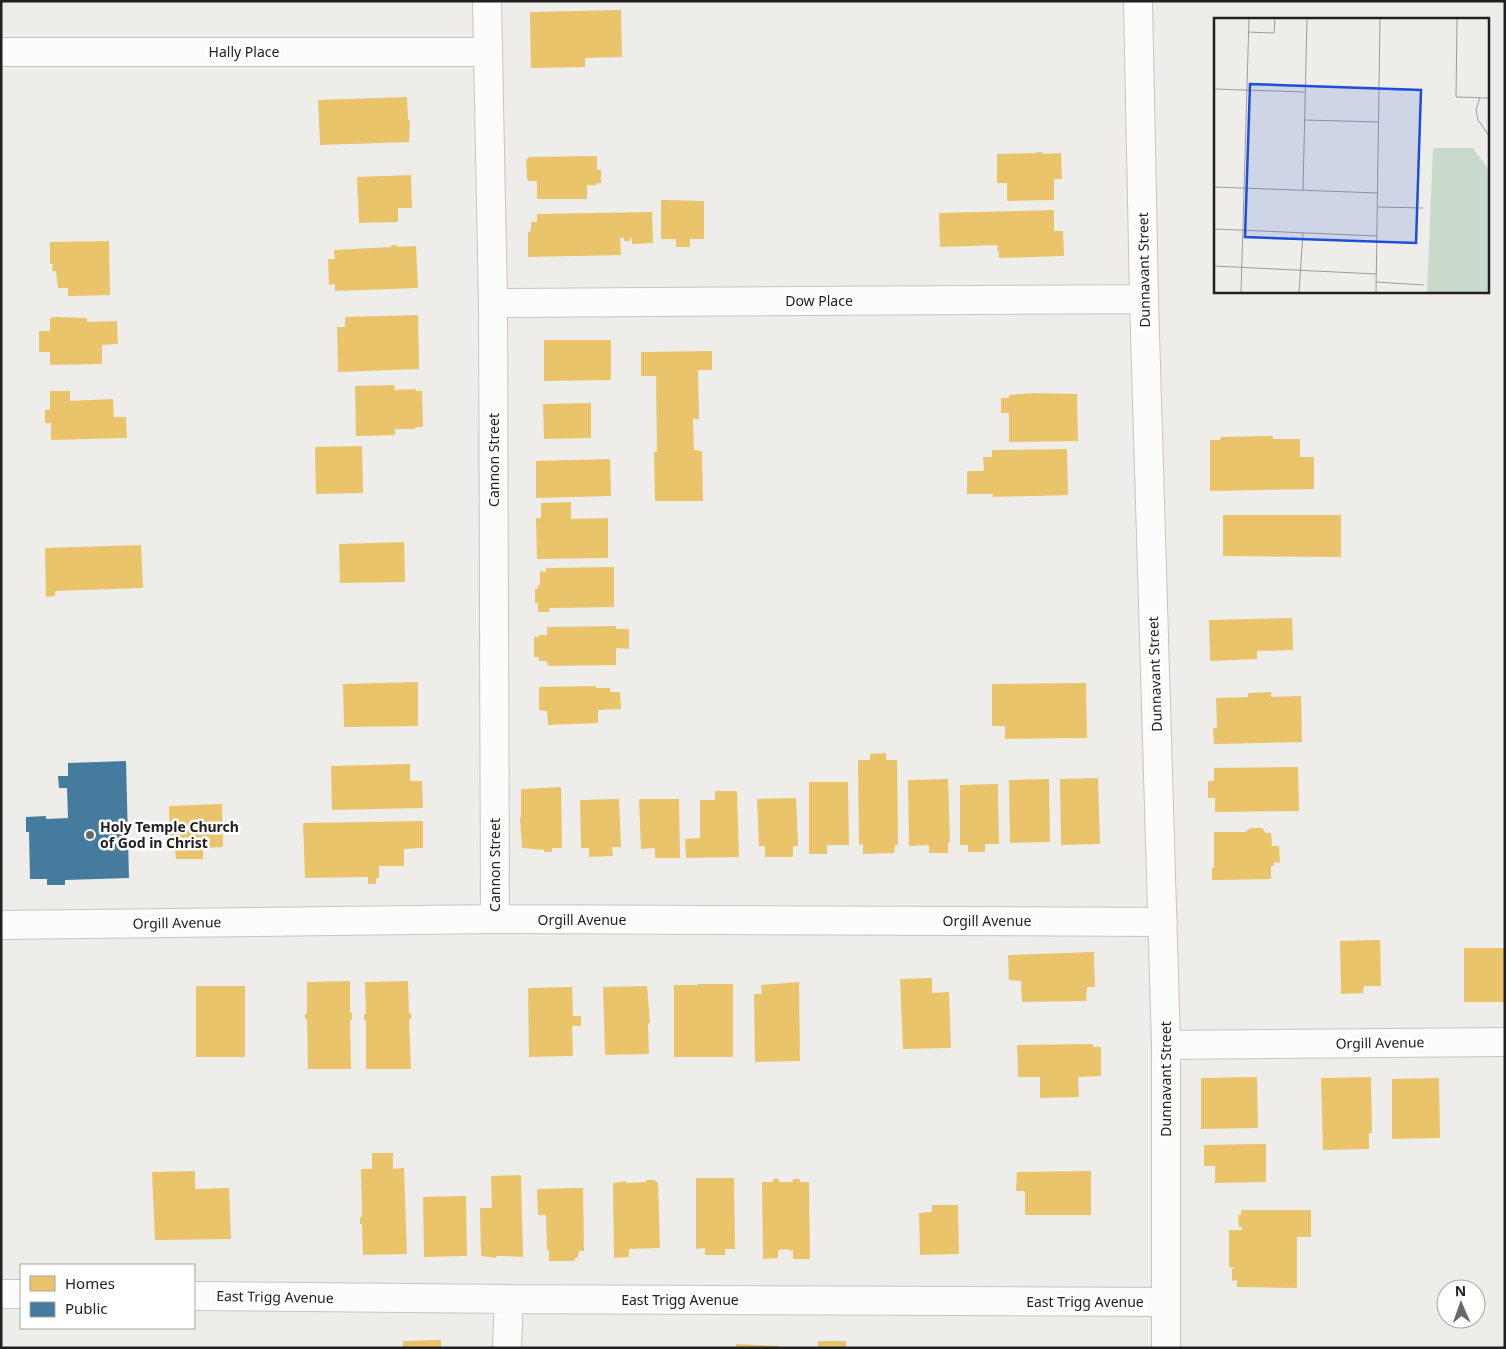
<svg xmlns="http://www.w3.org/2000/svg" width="1506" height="1349" font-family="'Noto Sans',sans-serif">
  <rect width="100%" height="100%" fill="#eeedea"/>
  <path fill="#e9c46a" d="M621,10l1,47 -37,1v9l-54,1 -1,-56z
    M407,97l1,23h2l-1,22 -89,3 -2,-45z
    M1037,152h6l-1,2 19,-1 1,26h-8v21l-47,1v-18h-10v-29l40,-1z
    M597,156v14h4v13h-4v2h-10v14h-50v-18h-9v-2h-1l-1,-20h3l-1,-2z
    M411,175l1,33h-14v14l-39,1 -2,-46z
    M661,200l43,1v38h-14v8h-14v-8h-15z
    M1054,210v21h9l1,25 -65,2v-7h-2l1,-6 -58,2 -1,-34z
    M652,212l1,31 -21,1v-6h-2v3h-6v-3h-4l1,17 -93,2v-25l3,-1v-9h6v-8z
    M109,241l1,54 -42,1v-8h-10l-2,-17h-4l1,-7h-3v-22z
    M391,245h6v2l19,-1 2,42 -83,3v-7l-6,1 -1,-26h7l-1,-9 57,-3z
    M418,315l1,54 -81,3 -1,-45h8v-10z
    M57,317l30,1v4l30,-1 1,23 -16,1v19l-52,1v-13h-11v-21h11v-13z
    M544,340h67v40l-67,1z
    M712,351v19h-14l1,49h-6l1,31 8,1 1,50h-48l-1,-49h3l-1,-76h-15v-24z
    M394,385l1,5 21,-1v2h6l1,36h-8v2h-20v6l-39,1 -1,-50z
    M50,391h20v10l43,-2 1,18h12l1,21 -76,2v-17h-6v-13h5z
    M1032,393l45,1 1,47 -69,1v-29h-8v-15h8v-3z
    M591,403v35l-47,1 -1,-35z
    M1273,436v3h27v18h14v32l-104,2v-51h10l1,-3z
    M362,446l1,47 -47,1 -1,-47z
    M1067,449l1,46 -75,2v-3h-26v-23h17l-1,-14h9v-7z
    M610,459l1,37 -75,2v-37z
    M571,502v17l37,-1v40l-71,1 -1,-41h5v-15z
    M1223,515h118v42l-118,-1z
    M404,542l1,40 -65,1 -1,-39z
    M141,545l2,43 -88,3v5l-9,1 -1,-49z
    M614,567v40l-65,1 1,4h-12v-9h-3v-14h3v-4h2v-14l6,1v-4z
    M1292,618l1,32 -36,1v8l-47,2 -1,-41z
    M616,626v3h13v20l-12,-1 -1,2v15l-68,1 -1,-5h-8v-4h-5v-20h5l-1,-2h9v-8z
    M418,682v44l-74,1 -1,-43z
    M1086,683l1,55 -82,1v-13h-13v-42z
    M596,686v2h14v4h10l1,17 -23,1v13l-50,2 -1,-14 -8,-1v-23z
    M1271,692v5l30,-1 1,46 -88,2 -1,-16h4l-1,-30 32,-1v-4z
    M886,753v7h11l1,85h-3l-1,8 -31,1v-10l-4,1 -1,-85h12v-6z
    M410,764v17h12l1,27 -91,2 -1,-44z
    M1298,767l1,44 -84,1v-14h-7v-17h6v-13z
    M1098,778l2,66 -39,1 -1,-66z
    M948,779l2,63h-2v11h-19v-8l-20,1 -1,-66z
    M1049,779l1,63 -40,1 -1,-63z
    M809,782h39l1,63h-22v9h-18z
    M998,784l1,60h-14v8h-17v-7h-8v-60z
    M561,787l1,61h-10v4h-8v-2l-22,-2 -2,-30h1v-29z
    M715,791h22l2,66 -53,1 -1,-19 15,-1v-38h15z
    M796,798l2,48h-5v11h-28v-11h-6l-2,-47z
    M619,799l2,48h-9l1,9 -24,1v-9h-8l-1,-48z
    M639,799h40l1,59h-25v-10l-14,1z
    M222,804l1,43 -20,1v11h-27l-1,-11h-5l-1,-42z
    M423,821v27l-19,1v17h-25v12h-3v6h-8v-7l-63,1 -2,-55z
    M1251,828h11l4,5h5l1,13h7l1,17 -6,-1v4h-3v13l-59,1v-12h2v-36h31z
    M1380,940l1,46h-17l-1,7 -22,1 -1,-53z
    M1464,948h41v54h-41z
    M1094,952l1,35h-8l-1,14 -64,1 -1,-21 -12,-1 -1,-25z
    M932,978v15l17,-1 2,56 -48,1 -3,-70z
    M350,981v32h2v7l-2,-1 1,50h-43l-1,-50h-2v-5h2v-32z
    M408,981l1,32h2v6h-2l2,50h-45v-49h-2v-6h2l-1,-32z
    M799,982l1,79 -45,1 -1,-68h8l-1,-9z
    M698,984h35v73h-59v-72h24z
    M196,986h49v71h-49z
    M647,986l3,37h-2l1,31 -44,1 -2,-68z
    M572,987l1,29h8v10h-9l1,30 -44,1 -1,-69z
    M1093,1044v3h8v29l-23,1 1,20 -39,1v-21h-22l-1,-32z
    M1257,1077l1,51 -57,1v-51z
    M1371,1077l1,56h-3v16l-46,1 -2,-72z
    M1439,1078l1,60 -48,1v-60z
    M1266,1144v38l-51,1v-17h-11v-21z
    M372,1153h21v16l11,-1 3,86 -44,1 -1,-31h-2v-7h2l-1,-48h11z
    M195,1171v18l34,-1 2,51 -76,1 -3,-68z
    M1091,1171v44h-66v-24h-9l1,-19z
    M521,1175l2,82 -22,-1h-5l1,2 -16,-2 -1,-48h12l-1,-32z
    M696,1178h38l1,71h-10v6h-20v-7l-9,1z
    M773,1179h6v3h14v-3h7v3h9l1,77h-17v-9l-4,1v-2l-11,1v8l-15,1 -1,-77h11z
    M646,1180h9v2h3l2,66 -31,1v8l-15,1 -1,-75 13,-2v2l20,-1z
    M583,1188l1,63h-5l-1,6 -4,2 1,2h-26v-11h-2l-1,-35h-8l-1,-26z
    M466,1196l1,60 -43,1 -1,-60z
    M932,1205h26l1,49 -39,1 -1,-42 13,-1z
    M1241,1210h70v27h-14v51l-60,-1v-7l-5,1v-12h3v-1l-6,-1v-37h13v-3h-3l-1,-12h3z
    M441,1340v8h-38v-7z
    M818,1341h28v7h-28z
    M736,1344l43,2v2h-43z"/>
  <path fill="#457b9d" d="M126,761l3,117 -64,2v5h-18v-6h-17l-1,-47h-3v-15l20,-1v3l22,-1 -1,-30h-8l-1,-12h10v-13z"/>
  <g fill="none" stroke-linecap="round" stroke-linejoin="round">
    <defs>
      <path id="minor" d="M487,1l6,302 2,616
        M1138,1l6,298 22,746v303
        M1,52h486
        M493,303l651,-4
        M1,925l494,-6 668,3
        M1166,1045l339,-3
        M1,1294h20
        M194,1296l315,3 656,3
        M507,1348l2,-49"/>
    </defs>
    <use href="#minor" stroke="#c6c5c4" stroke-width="30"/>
    <use href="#minor" stroke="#fcfcfc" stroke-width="28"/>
  </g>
  <circle fill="#696867" stroke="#fff" stroke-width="2" cx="90" cy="835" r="5"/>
  <g text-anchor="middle" stroke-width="5" stroke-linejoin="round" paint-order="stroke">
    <g font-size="14" fill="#212121" stroke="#fff">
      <text x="244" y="57">Hally Place</text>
      <text transform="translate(1144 270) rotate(-91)" y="5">Dunnavant Street</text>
      <text x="819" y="306">Dow Place</text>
      <text transform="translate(494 460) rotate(-90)" y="5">Cannon Street</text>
      <text transform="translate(1155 674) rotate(-92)" y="5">Dunnavant Street</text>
      <text transform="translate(495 865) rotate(-90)" y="5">Cannon Street</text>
      <text x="582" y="925">Orgill Avenue</text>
      <text x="987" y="926">Orgill Avenue</text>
      <text transform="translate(177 923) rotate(-1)" y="5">Orgill Avenue</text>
      <text transform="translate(1380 1043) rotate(-1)" y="5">Orgill Avenue</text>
      <text transform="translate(1166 1079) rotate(-90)" y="5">Dunnavant Street</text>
      <text transform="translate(275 1297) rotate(1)" y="5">East Trigg Avenue</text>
      <text x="680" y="1305">East Trigg Avenue</text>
      <text x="1085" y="1307">East Trigg Avenue</text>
    </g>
    <g font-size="14" font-weight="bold" fill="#212121" stroke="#fff" text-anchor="start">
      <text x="100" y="832">Holy Temple Church<tspan x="100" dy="16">of God in Christ</tspan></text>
    </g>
  </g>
  <g transform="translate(1214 18)">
    <rect width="275" height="275" fill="#eeedea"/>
    <path d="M219,130h40l16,22v123h-62z" fill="#c9d9cb"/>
    <path fill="none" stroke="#9c9b9a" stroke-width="1" d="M243,0l-1,79 33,1M34,14l26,1 1,-15M0,71l91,3M266,80l-4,11 2,11 11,16M91,102l74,2M0,169l164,6M89,172l4,-172M164,189l45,1M0,211l163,7M0,248l162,8M162,264l48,3M27,275l8,-275M85,275l4,-60M162,275l4,-275"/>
    <path fill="#1d4ed8" fill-opacity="0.15" stroke="#1d4ed8" stroke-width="2.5" d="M36,66l171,6 -5,153 -171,-6z"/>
    <rect width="275" height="275" fill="none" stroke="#212121" stroke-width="2.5"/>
  </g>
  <rect width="1506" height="1349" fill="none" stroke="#212121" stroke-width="5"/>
  <rect x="20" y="1264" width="175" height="65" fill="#ffffff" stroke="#a6a6a6"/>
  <rect x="30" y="1276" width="25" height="15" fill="#e9c46a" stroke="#a6a6a6"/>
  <text x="65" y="1289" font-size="15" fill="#212121">Homes</text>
  <rect x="30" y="1302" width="25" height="15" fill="#457b9d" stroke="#a6a6a6"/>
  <text x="65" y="1314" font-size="15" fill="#212121">Public</text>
  <g transform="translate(1461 1304) rotate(358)"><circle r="24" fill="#ffffff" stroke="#a6a6a6"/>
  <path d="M0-4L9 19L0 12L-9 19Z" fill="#696867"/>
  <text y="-8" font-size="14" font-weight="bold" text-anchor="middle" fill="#212121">N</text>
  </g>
</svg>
